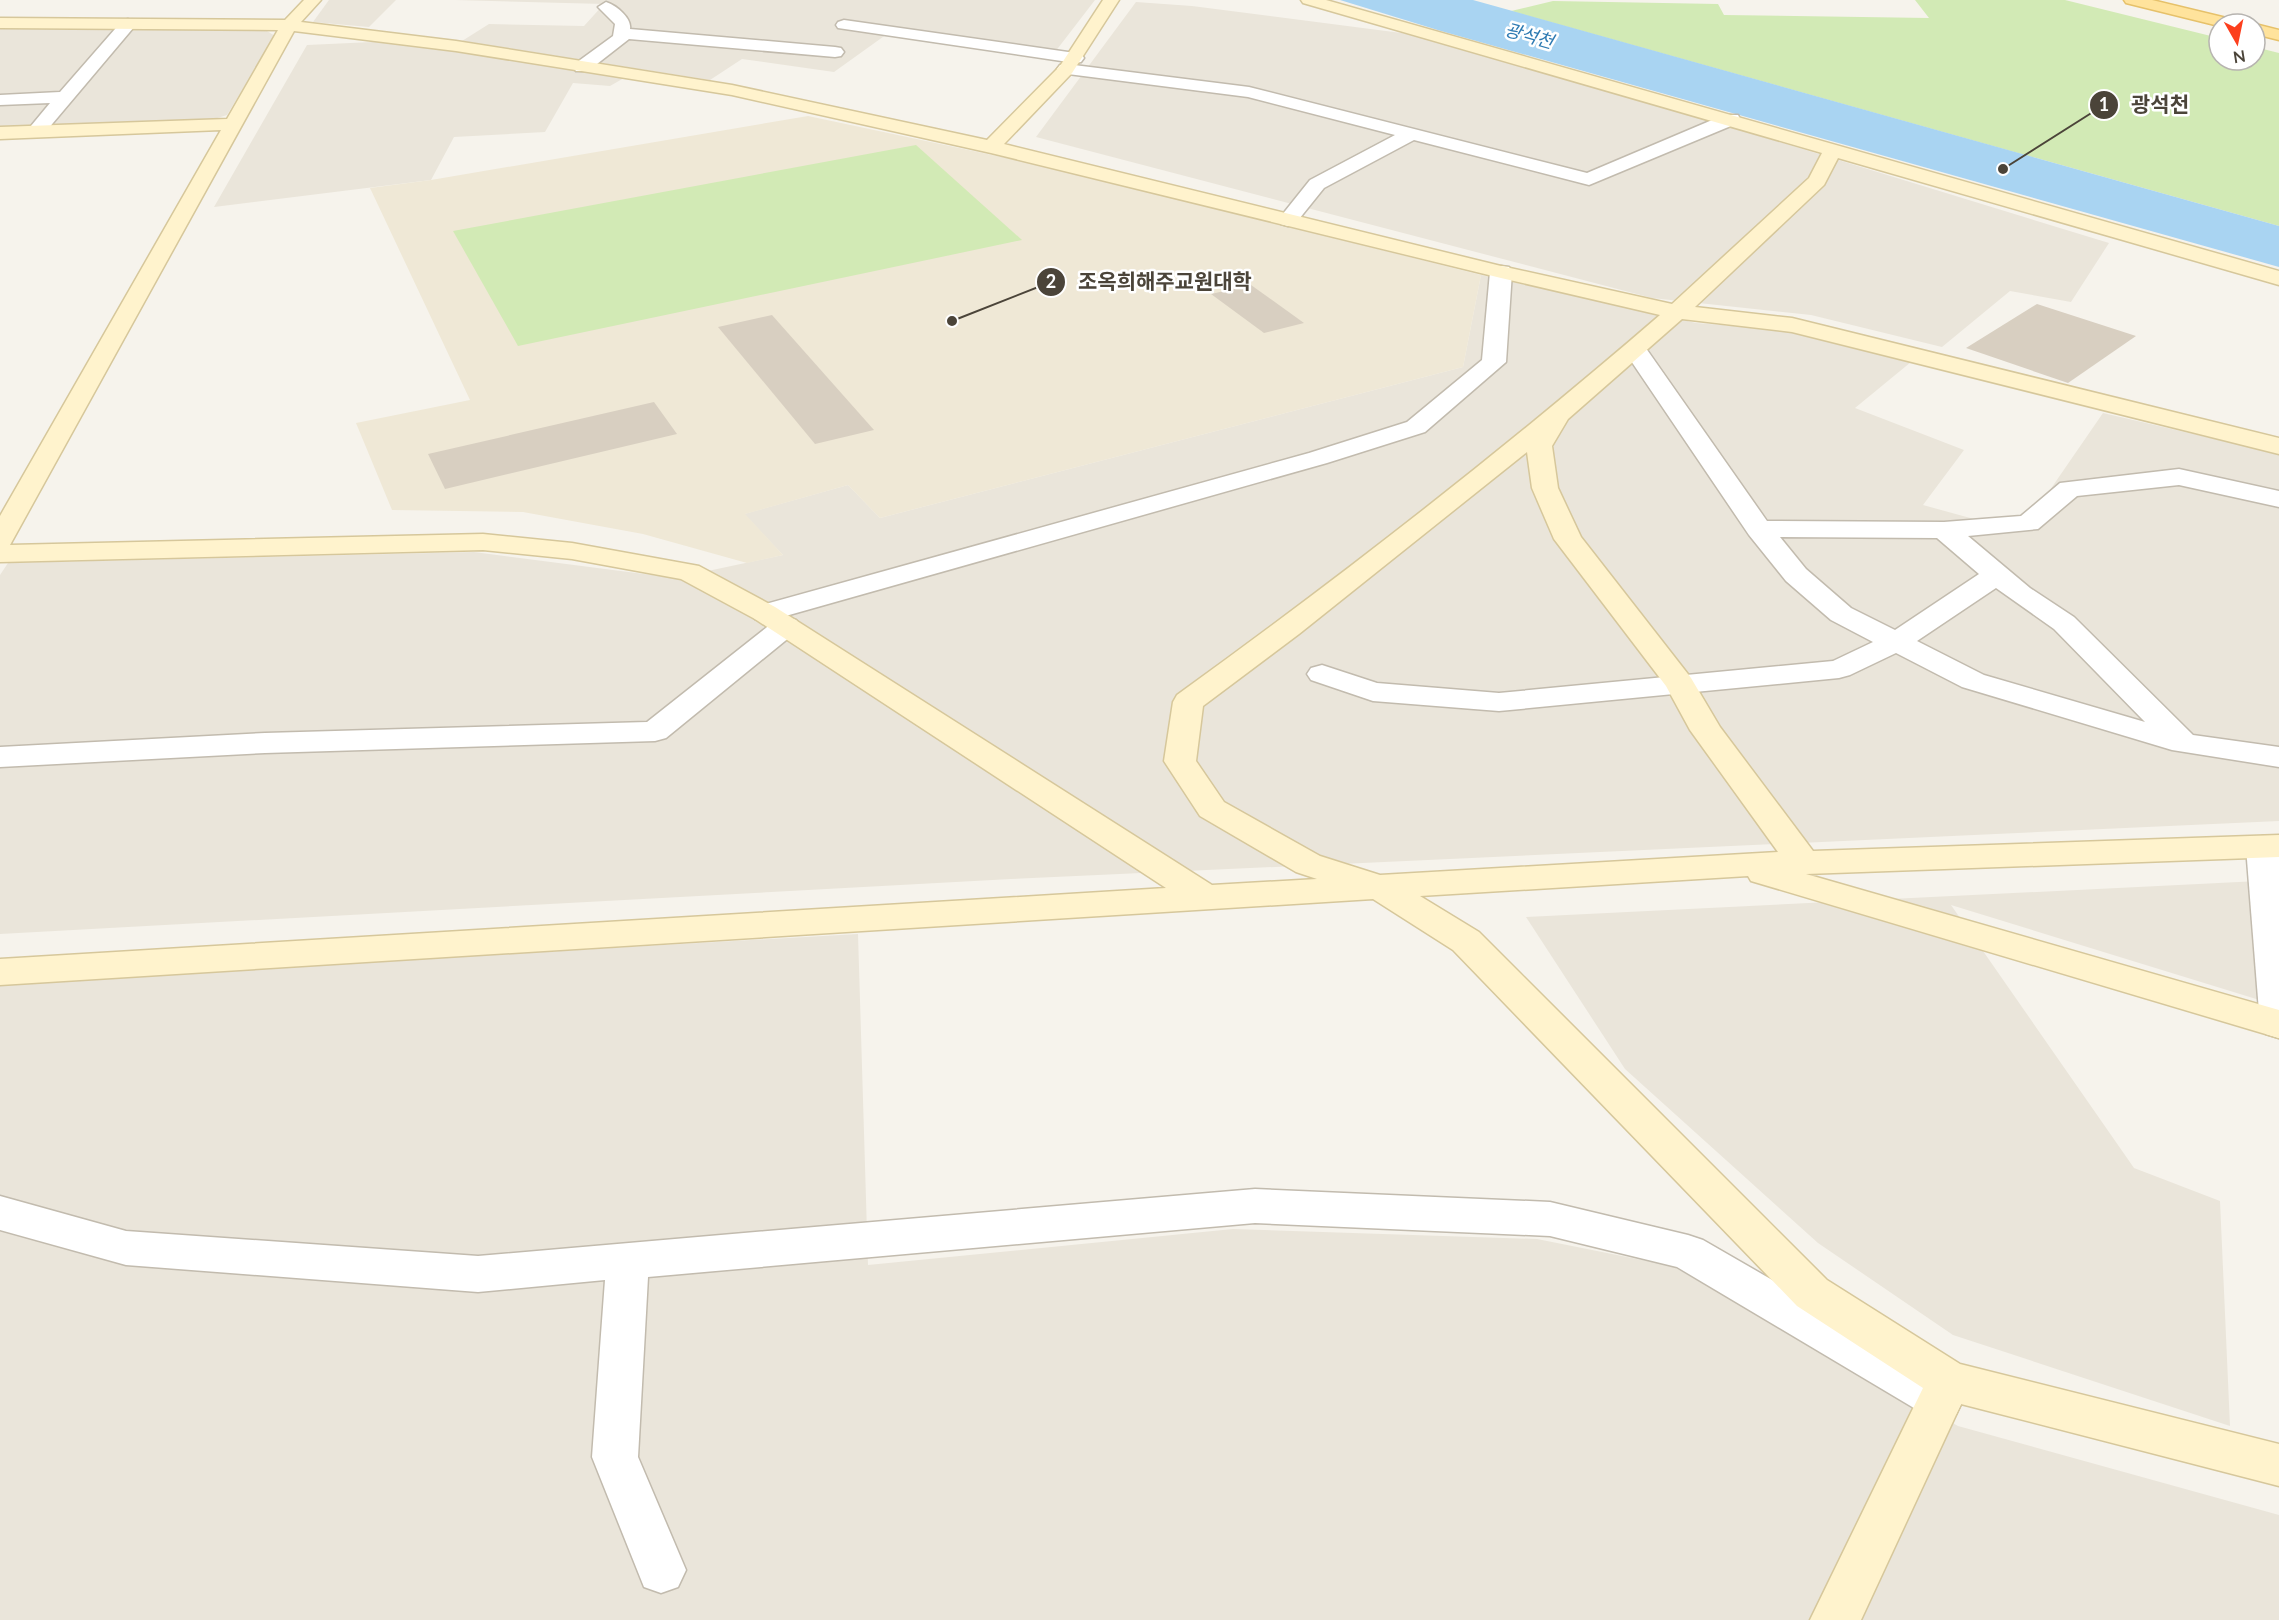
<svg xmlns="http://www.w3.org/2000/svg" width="2279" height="1620" viewBox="0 0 2279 1620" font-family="Lato,'Noto Sans KR',sans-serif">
  <rect width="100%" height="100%" fill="#f6f3ec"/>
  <g fill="#eae5da">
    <polygon points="329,0 396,0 369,27 313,22"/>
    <polygon points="455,0 1095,0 1055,52 894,29 834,72 742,59 710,80 462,41 489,24 584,26 604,4"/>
    <polygon points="1136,2 1192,6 1440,38 2109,243 2071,302 2010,291 1942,347 1811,315 1652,298 1036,137"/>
    <polygon points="0,27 267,31 275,36 227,115 214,119 0,127"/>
    <polygon points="394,41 624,78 610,86 573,83 545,132 454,137 431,180 214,207 307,45"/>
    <polygon points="1481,275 1696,323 1787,330 1911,362 1855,408 1964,450 1923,505 2021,532 2103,413 2279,454 2279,821 1011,879 0,934 0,575 8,563 474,552 675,578 783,555 744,514 848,485 880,518 1463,367"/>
    <polygon points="2279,880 2279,1006 1951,905 2134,1168 2220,1201 2230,1426 1953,1335 1818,1243 1625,1069 1526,917"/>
    <polygon points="858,934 868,1265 1233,1229 1537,1239 1672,1266 1958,1426 2279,1515 2279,1620 0,1620 0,983"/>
  </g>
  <polygon fill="#efe8d6" points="808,116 1063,170 1481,275 1463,367 880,518 848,485 745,514 783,555 747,563 643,534 523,512 392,510 356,423 470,400 370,188 431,180"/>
  <g fill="#d2eab5">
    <polygon points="1915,0 2065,0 2219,38 2219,60 2255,60 2255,47 2279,53 2279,226 1511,11 1553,1 1718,4 1724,15 1929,18"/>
    <polygon points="916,145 1022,240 518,346 453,231"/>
  </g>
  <polygon fill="#a9d4f2" points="1340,0 1473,0 2279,226 2279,267 1441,31"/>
  <g fill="#d8cfc1">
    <polygon points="1251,285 1304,323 1264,333 1211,294"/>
    <polygon points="2037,304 2136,336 2068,383 1966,348"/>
    <polygon points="772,315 874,430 815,444 718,327"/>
    <polygon points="654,402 677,434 445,489 428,454"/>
  </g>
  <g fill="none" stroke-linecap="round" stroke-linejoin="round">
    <defs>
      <g id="street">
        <path d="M606 2C616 5 632 18 630 29L835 47 841 48 844 52 841 56 835 57 629 39 588 71H576L573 67 576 63 613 36 615 24 598 7Z"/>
        <polygon points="128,19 136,24 134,27 42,136 28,136 26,132 50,103 0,105 0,95 60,92 122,21"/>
        <polygon points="844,20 1075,53 1081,54 1084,58 1081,62 1075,63 838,28 836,25 838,22"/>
        <polygon points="1066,64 1249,87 1587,173 1724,115 1738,115 1740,119 1738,123 1589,185 1414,140 1324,188 1295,224 1288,226 1281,224 1278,220 1310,180 1395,135 1248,97 1060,73 1057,69 1060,65"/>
        <polygon points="1501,266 1509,267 1512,272 1506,362 1425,432 1327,463 775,619 765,622 755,619 751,613 755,607 1309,453 1407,422 1482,360 1490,272 1493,267"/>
        <path d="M1635 342 1643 344 1767 521 1944 522 2021 516 2060 483 2179 469 2279 491V507L2179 485 2077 496 2038 529 1968 536 2030 588 2074 617 2193 735 2279 747V767L2172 750 1962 687 1896 653 1850 675 1839 678 1499 711 1373 701 1311 680 1307 674 1311 668 1322 665 1377 683 1499 693 1833 661 1873 642 1831 620 1786 581 1749 535 1623 349 1627 344ZM1780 537 1937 538 1979 574 1895 630 1851 608 1806 569ZM1996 588 2054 629 2145 722 1984 675 1917 641Z"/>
        <polygon points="786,617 796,620 801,626 796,632 666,738 655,741 265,753 0,767 0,747 265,733 647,722 776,620"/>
        <polygon points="2263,836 2275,839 2279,846 2279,1038 2266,1034 2260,1024 2246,847 2251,839"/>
        <polygon points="1255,1189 1550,1202 1688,1235 1703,1240 1956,1386 1963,1400 1956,1414 1940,1420 1924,1414 1677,1267 1550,1236 1255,1223 648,1277 638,1457 686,1570 678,1587 661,1593 644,1587 592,1457 605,1280 478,1292 126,1265 0,1230 0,1196 126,1231 478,1256"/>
      </g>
      <path id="secondary" d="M304 0H321L301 22 456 41 732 85 987 140 1060 66 1103 0H1119L1072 73 1004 144 1501 266 1672 304 1809 178 1822 153 1303 3 1301 0H1326L2279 271V285L1838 158 1824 185 1695 307 1792 318 2279 438V454L1792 332 1682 319 1568 419 1552 446 1558 488 1581 537 1691 678 1720 727 1813 851 2279 835V857L1806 874 2279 1010V1038L1751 881 1748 876 1420 896 1479 932 1827 1280 1960 1364 2279 1444V1486L1961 1404 1861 1620H1810L1923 1388 1797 1306 1453 950 1373 899 0 985V959L1166 888 755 619 681 579 572 559 483 550 0 562V516L221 130 0 139V127L227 119 278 30 0 28V18L285 20ZM294 31 456 51 732 95 991 153 1501 278 1660 315C1505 449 1343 575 1177 695L1173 702 1164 761 1200 816 1296 872 1317 879 1212 885 775 607 699 566 572 543 483 534 10 545ZM1527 452 1532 488 1554 539 1666 686 1690 730 1778 852 1380 875 1320 856 1224 802 1196 761 1203 706 1299 634Z"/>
      <g id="primary">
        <polygon points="2124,0 2152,0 2239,21 2241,24 2219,26 2126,3"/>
        <polygon points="2255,24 2279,30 2279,40 2255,34"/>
      </g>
    </defs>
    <use href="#street" stroke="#c2bbae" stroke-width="3"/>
    <use href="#secondary" stroke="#d6c79b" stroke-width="3"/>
    <use href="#primary" stroke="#e6c16a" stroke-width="3"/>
    <use href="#street" fill="#fff" fill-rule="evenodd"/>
    <use href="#secondary" fill="#fff3cd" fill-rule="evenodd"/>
    <use href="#primary" fill="#ffe39c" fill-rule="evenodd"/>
  </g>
  <g text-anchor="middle" stroke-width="5" stroke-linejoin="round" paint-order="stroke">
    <g font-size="18" font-style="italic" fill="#2e7ab2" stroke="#fff">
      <text transform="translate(1529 36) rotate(16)" y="6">광석천</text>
    </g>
  </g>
  <path fill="none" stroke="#4b4439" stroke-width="2" d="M2003 169L2104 105M952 321L1051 282"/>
  <g fill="#4b4439" stroke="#fff" stroke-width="2">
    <circle cx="2003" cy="169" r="6"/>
    <circle cx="952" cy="321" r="6"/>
    <circle cx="2104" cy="105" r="15"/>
    <circle cx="1051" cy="282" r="15"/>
  </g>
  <g font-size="18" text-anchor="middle" font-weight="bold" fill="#fff">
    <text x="2104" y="111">1</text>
    <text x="1051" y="288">2</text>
  </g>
  <g font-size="21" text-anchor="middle" font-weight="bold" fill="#4b4439" stroke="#fff" stroke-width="5" stroke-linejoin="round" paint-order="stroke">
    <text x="2160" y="112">광석천</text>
    <text x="1165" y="289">조옥희해주교원대학</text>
  </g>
  <g transform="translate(2237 42) rotate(171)"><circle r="28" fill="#ffffff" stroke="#b7b4b0" stroke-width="1.5"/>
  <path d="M0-4.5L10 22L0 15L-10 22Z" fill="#fc3f1d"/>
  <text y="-9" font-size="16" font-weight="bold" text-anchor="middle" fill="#4b4439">N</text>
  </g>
</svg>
